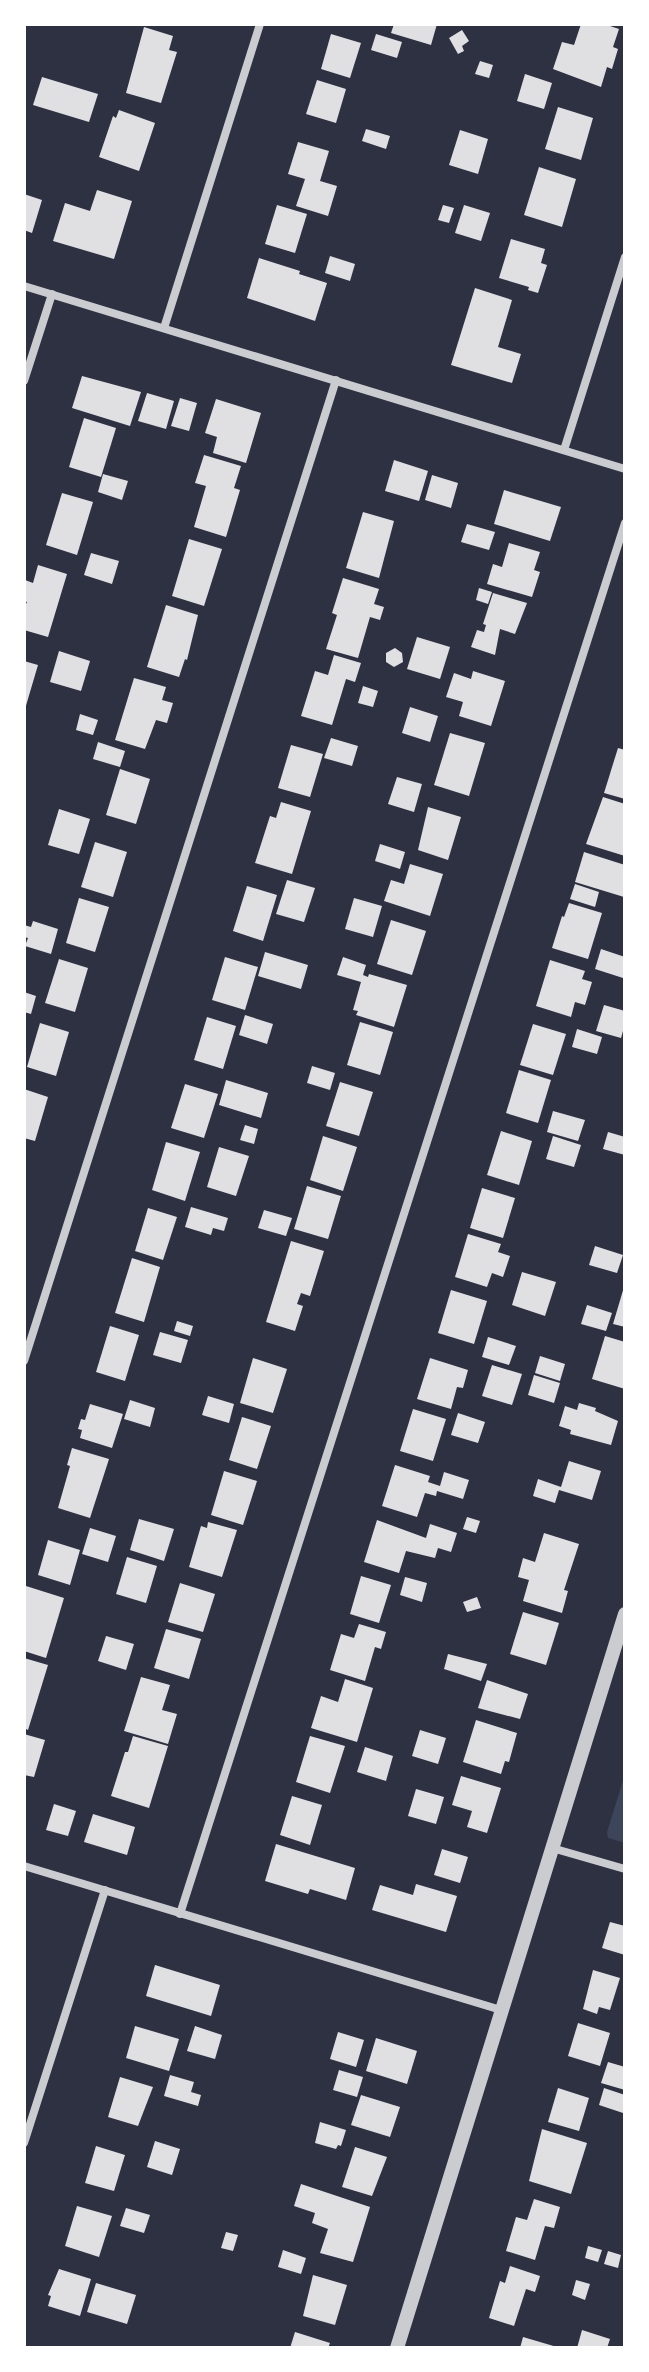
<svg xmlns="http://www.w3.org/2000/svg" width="649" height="2372" viewBox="0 0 649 2372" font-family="'Exo 2',sans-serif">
  <rect width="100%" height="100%" fill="#2d3142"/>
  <polygon fill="#3c4559" points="625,1774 625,1843 608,1838 607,1832"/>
  <g fill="#e0e0e3">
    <polygon points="394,24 437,24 431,45 391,33"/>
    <polygon points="581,24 604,24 619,29 613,47 618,49 612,69 607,67 601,87 553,69 562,42 574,45"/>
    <polygon points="144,27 173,36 169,50 177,52 161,103 126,93"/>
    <polygon points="462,30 469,41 462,46 464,51 458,54 449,38"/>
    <polygon points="331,34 361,43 350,78 321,69"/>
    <polygon points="376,34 402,42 397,58 371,50"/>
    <polygon points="480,61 493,65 489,78 475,74"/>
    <polygon points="525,74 552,83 544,109 517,101"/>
    <polygon points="42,77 98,94 89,122 33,105"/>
    <polygon points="317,80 346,89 336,123 306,114"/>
    <polygon points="558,107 593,118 581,160 545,149"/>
    <polygon points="119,110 155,123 139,171 99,157 113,116 116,118"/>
    <polygon points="366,129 390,136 386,149 362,141"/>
    <polygon points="460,130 488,139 478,174 449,165"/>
    <polygon points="298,142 329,151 320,181 337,186 328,216 296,206 305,179 288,174"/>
    <polygon points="539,167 576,179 562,227 524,215"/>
    <polygon points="97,190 132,201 114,259 53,241 65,203 90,211"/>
    <polygon points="24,194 42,200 32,233 24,230"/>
    <polygon points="277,205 307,214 295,253 265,244"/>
    <polygon points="443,205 454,208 449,223 438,220"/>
    <polygon points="464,205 490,213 481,241 455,233"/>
    <polygon points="511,239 545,249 541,263 547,265 538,293 528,290 529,287 499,278"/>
    <polygon points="330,256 355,264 350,281 325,273"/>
    <polygon points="259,258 300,271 299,274 327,283 315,321 247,298"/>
    <polygon points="475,288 512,300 498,347 521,354 512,383 451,365"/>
    <polygon points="82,376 141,392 130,426 72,408"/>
    <polygon points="147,393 174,401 166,429 138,421"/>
    <polygon points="180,398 197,403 189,431 171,426"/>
    <polygon points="216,399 261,413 246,463 213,453 217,437 205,433"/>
    <polygon points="84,418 116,428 101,477 69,467"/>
    <polygon points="204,455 241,466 234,488 240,490 226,537 194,527 206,486 195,483"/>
    <polygon points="394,460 428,471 419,501 385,491"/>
    <polygon points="103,474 128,481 122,500 98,492"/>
    <polygon points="432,475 458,483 451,508 425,500"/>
    <polygon points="504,490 561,507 550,541 494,524"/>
    <polygon points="62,493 93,502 77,555 46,545"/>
    <polygon points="363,512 394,521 379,578 346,568"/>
    <polygon points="467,524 495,532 489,550 461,542"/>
    <polygon points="189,539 222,549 204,606 172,596"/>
    <polygon points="509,543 540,552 534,570 540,572 532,597 487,584 493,564 502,567"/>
    <polygon points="91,553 119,561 112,584 84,575"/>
    <polygon points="38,565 67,574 48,637 24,630 24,608 27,602 24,601 24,585 25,580 33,583"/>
    <polygon points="343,578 379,589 374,604 384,607 380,620 370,617 358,658 326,649 337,615 332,613"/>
    <polygon points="479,588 492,592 488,604 476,600"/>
    <polygon points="493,593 527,603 515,634 500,629 495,655 471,647 477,630 484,632 486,625 483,624"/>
    <polygon points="166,605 198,615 187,660 185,659 179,677 147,667"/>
    <polygon points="417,637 450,647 440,679 407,669"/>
    <polygon points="395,648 402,653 403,662 394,667 386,662 386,653"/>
    <polygon points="59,651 90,661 81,691 50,682"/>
    <polygon points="334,655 361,663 355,682 346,679 332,725 301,716 315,671 328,675"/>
    <polygon points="24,661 38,665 25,709 24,709"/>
    <polygon points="473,671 505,681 491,726 459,716 463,702 446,697 454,673 471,679"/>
    <polygon points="134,678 166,687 162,700 173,703 167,723 156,720 145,749 115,740"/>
    <polygon points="363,686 378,691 373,707 358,703"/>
    <polygon points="410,707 438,716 430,742 402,733"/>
    <polygon points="80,714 98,720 93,735 76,730"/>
    <polygon points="450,733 485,743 469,796 434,785"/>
    <polygon points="331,738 358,746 352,766 324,758"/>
    <polygon points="98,742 125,751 120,767 93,759"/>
    <polygon points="291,745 323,754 310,797 278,788"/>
    <polygon points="618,748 625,750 625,799 604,793"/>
    <polygon points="120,769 150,779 136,824 106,815"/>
    <polygon points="397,777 422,784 414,812 388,804"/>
    <polygon points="603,797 625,804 623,819 625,820 625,856 586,844"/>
    <polygon points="281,802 311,811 292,874 255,863 270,816 276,818"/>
    <polygon points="428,807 461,817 448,860 418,850"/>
    <polygon points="59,809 90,819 79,854 48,845"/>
    <polygon points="95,842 127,852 113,897 81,887"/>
    <polygon points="380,844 405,852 400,869 375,861"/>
    <polygon points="584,852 625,865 624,897 575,882"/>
    <polygon points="410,864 443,874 430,916 384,901 391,880 404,884"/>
    <polygon points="287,880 315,888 304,922 276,914"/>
    <polygon points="575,884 599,892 595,907 570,899"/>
    <polygon points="247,886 277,895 263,941 233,931"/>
    <polygon points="79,898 109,907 95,952 66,943"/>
    <polygon points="354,898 382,906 373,937 345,929"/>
    <polygon points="569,903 602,913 588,959 552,948 562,916 564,917"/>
    <polygon points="391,920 426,931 412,975 377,964"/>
    <polygon points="33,921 58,929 51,954 25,946 28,938 24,937 24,925 31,927"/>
    <polygon points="601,949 625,957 623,978 595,969"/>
    <polygon points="265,952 308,965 301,989 258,976"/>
    <polygon points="225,957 258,967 245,1010 212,1000"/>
    <polygon points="343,957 366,965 363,975 368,977 369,974 407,985 394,1027 356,1015 358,1011 353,1010 361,982 337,975"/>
    <polygon points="59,959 88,968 75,1012 45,1003"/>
    <polygon points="550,960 585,971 582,979 592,982 585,1005 575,1002 571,1017 536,1006"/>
    <polygon points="24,992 36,996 31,1014 24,1012"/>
    <polygon points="604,1005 625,1011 625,1024 621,1038 596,1031"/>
    <polygon points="245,1015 273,1024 267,1044 239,1035"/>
    <polygon points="207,1017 236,1026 223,1069 194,1060"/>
    <polygon points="360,1022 393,1032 380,1075 347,1065"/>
    <polygon points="40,1023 69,1032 56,1076 27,1067"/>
    <polygon points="533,1024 566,1034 553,1075 520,1065"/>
    <polygon points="577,1029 602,1037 597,1054 572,1047"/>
    <polygon points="312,1066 335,1073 330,1090 307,1083"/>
    <polygon points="519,1070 551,1080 538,1123 506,1113"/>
    <polygon points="226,1080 268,1093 261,1118 219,1105"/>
    <polygon points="340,1082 373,1092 359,1136 326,1126"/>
    <polygon points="185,1084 218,1094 204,1138 171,1128"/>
    <polygon points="24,1089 48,1097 35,1141 24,1138"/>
    <polygon points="553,1111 585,1120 578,1141 547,1132"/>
    <polygon points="245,1125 258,1129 254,1144 240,1140"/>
    <polygon points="501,1131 532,1141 519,1185 487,1175"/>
    <polygon points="608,1132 625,1137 625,1155 603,1149"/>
    <polygon points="323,1136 357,1147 343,1191 310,1180"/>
    <polygon points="553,1136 581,1145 574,1167 546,1159"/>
    <polygon points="166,1142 200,1152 185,1201 152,1190"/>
    <polygon points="219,1147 249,1156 236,1196 207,1187"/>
    <polygon points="307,1186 341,1196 328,1239 294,1229"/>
    <polygon points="482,1188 515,1198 503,1238 470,1228"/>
    <polygon points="191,1207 228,1218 224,1231 213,1228 211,1235 185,1227"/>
    <polygon points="148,1208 177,1217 163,1260 135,1251"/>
    <polygon points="264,1210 292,1218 286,1236 258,1228"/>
    <polygon points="468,1234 501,1244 498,1252 510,1256 503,1277 492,1273 487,1287 455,1277"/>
    <polygon points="291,1241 324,1251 310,1296 301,1293 297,1304 303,1306 295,1331 266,1322"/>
    <polygon points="595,1246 623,1255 617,1273 589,1265"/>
    <polygon points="132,1258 160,1267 144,1322 115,1313"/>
    <polygon points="522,1272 556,1282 545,1316 512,1305"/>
    <polygon points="624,1287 625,1287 625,1327 613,1324"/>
    <polygon points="451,1290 487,1301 474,1344 438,1333"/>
    <polygon points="587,1305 612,1313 606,1331 581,1324"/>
    <polygon points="177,1321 193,1326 190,1336 174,1331"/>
    <polygon points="110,1326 139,1335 125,1381 96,1372"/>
    <polygon points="160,1332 188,1340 181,1363 153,1355"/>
    <polygon points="605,1336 625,1342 625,1389 592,1379"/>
    <polygon points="488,1337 516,1346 509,1365 482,1357"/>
    <polygon points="540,1356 565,1364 560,1381 535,1373"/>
    <polygon points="253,1358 287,1369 273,1413 240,1403"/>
    <polygon points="430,1358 468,1370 463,1388 457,1387 451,1409 417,1399"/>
    <polygon points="492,1365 522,1374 512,1405 482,1396"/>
    <polygon points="534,1375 560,1383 554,1403 528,1395"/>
    <polygon points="208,1396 234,1404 229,1423 202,1415"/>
    <polygon points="130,1400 155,1408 150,1427 124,1419"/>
    <polygon points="579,1403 596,1408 595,1411 618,1421 611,1445 570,1434 571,1430 559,1426 565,1406 577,1410"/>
    <polygon points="90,1404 123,1414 112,1448 80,1438 82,1430 78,1429 81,1419 85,1420"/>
    <polygon points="413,1409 446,1419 433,1461 400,1451"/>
    <polygon points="458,1413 485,1422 478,1443 451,1435"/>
    <polygon points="242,1417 271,1426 257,1469 229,1460"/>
    <polygon points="72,1448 109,1459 90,1518 58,1508 70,1466 67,1465"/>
    <polygon points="569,1461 601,1471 592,1500 559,1490 555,1503 533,1496 538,1479 561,1487"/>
    <polygon points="395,1465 430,1476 428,1482 440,1486 444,1472 469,1480 463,1499 437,1491 436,1496 425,1493 417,1517 382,1506"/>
    <polygon points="224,1471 257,1481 243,1525 211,1515"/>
    <polygon points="467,1517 480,1521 476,1533 463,1529"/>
    <polygon points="139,1519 174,1529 164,1561 130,1550"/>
    <polygon points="377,1520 426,1538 430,1524 457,1533 451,1552 438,1548 435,1558 406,1551 399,1573 364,1562"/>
    <polygon points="208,1522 237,1530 222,1577 189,1567 201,1526 207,1528"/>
    <polygon points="90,1528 116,1536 108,1562 82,1554"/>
    <polygon points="544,1533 579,1544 564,1590 568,1591 562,1613 523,1601 529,1580 518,1577 523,1558 535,1562"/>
    <polygon points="48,1540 80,1550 70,1585 38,1575"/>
    <polygon points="127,1557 157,1566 146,1603 116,1594"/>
    <polygon points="361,1576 391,1585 379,1623 350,1614"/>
    <polygon points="405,1577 427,1583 422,1602 400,1595"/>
    <polygon points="180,1583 215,1594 203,1632 168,1622"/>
    <polygon points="26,1586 64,1598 46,1658 24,1651 24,1595"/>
    <polygon points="477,1597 481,1608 467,1612 463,1602"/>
    <polygon points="523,1612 559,1623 546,1665 510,1654"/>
    <polygon points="359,1624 386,1632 381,1649 375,1647 365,1681 330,1670 341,1634 354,1638"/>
    <polygon points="166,1629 201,1639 189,1679 154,1668"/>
    <polygon points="106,1636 134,1644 126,1670 98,1661"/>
    <polygon points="448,1654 487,1664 481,1681 444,1669"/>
    <polygon points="24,1658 48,1665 28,1730 24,1728"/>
    <polygon points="141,1677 170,1685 162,1710 177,1714 168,1744 124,1731"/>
    <polygon points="345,1679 373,1688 357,1742 311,1728 321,1696 338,1702"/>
    <polygon points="487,1680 528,1694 520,1719 478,1708"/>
    <polygon points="476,1720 517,1733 509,1762 505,1761 501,1774 463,1762"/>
    <polygon points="420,1730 446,1738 438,1764 412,1756"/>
    <polygon points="24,1734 45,1740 34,1777 24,1775"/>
    <polygon points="133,1736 168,1746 149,1808 111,1796 125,1752 128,1752"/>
    <polygon points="310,1736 345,1746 330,1793 296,1782"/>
    <polygon points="365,1747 393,1756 386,1781 357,1772"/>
    <polygon points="461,1776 501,1788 487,1833 467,1827 472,1811 452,1805"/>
    <polygon points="416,1789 444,1797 436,1824 408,1816"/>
    <polygon points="292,1796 322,1805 310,1845 280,1835"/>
    <polygon points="54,1804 76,1811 68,1836 46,1830"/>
    <polygon points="93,1814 135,1827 127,1855 84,1842"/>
    <polygon points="276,1844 355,1868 346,1900 310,1889 308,1894 265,1881"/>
    <polygon points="442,1849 468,1857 460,1883 434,1875"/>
    <polygon points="416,1884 457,1896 446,1932 372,1910 380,1885 413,1895"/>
    <polygon points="610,1922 625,1926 625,1955 602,1948"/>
    <polygon points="155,1965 220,1985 211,2016 146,1996"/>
    <polygon points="593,1970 620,1978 610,2010 599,2007 597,2014 583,2009"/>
    <polygon points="578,2023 610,2033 600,2066 568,2056"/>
    <polygon points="135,2026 179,2039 169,2071 126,2058"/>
    <polygon points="195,2026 222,2035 215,2059 187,2051"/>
    <polygon points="338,2032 364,2040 356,2067 330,2059"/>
    <polygon points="376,2038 417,2051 407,2084 366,2071"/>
    <polygon points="608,2062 625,2067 625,2090 601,2083"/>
    <polygon points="339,2070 363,2077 357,2097 333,2090"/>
    <polygon points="170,2075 194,2082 191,2092 201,2095 198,2106 164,2096"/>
    <polygon points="120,2077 153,2087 138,2126 108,2117"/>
    <polygon points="558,2088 589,2098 579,2131 548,2122"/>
    <polygon points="604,2088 625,2095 623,2113 599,2105"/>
    <polygon points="361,2095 400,2107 390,2137 351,2125"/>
    <polygon points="320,2122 346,2130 341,2146 338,2145 336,2149 315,2143"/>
    <polygon points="542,2129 587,2143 571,2194 529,2181"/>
    <polygon points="155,2141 180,2149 172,2175 147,2167"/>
    <polygon points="96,2146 125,2155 114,2191 85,2183"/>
    <polygon points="355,2147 387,2157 372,2196 342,2187"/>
    <polygon points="301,2184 370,2207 353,2262 320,2253 328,2229 312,2223 315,2213 294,2206"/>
    <polygon points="534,2199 560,2207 554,2228 545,2226 535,2260 506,2251 516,2217 527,2220"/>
    <polygon points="77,2206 112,2216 99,2257 65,2246"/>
    <polygon points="126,2208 150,2215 144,2233 120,2226"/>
    <polygon points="226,2232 238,2235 233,2251 221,2248"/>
    <polygon points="588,2246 602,2250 598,2262 585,2258"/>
    <polygon points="283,2250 306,2258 301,2274 278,2267"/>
    <polygon points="608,2251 621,2255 618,2268 604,2264"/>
    <polygon points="510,2266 540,2276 535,2292 526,2289 514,2326 489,2318 500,2281 505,2283"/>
    <polygon points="59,2269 91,2279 80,2316 48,2306 51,2296 48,2295"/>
    <polygon points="313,2275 347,2285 335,2325 303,2316"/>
    <polygon points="576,2280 590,2284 585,2300 572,2295"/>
    <polygon points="96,2283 136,2295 127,2324 87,2312"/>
    <polygon points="582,2330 610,2339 607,2348 577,2348"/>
    <polygon points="295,2332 330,2343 328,2348 290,2348"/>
    <polygon points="523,2337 557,2347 557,2348 520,2348"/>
  </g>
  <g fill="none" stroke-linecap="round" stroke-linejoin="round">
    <g stroke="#caccd0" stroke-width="8">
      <polyline points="24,286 625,469"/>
      <polyline points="164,328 260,24"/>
      <polyline points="24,381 52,294"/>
      <polyline points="564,450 625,257"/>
      <polyline points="24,1361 336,380"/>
      <polyline points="552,1848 625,1869"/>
      <polyline points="24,1866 501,2010"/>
      <polyline points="180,1914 625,523"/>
      <polyline points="24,2143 105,1890"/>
    </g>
    <polyline stroke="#caccd0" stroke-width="14" points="397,2348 625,1614"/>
  </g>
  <rect width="649" height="2372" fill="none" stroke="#ffffff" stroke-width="52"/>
</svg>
